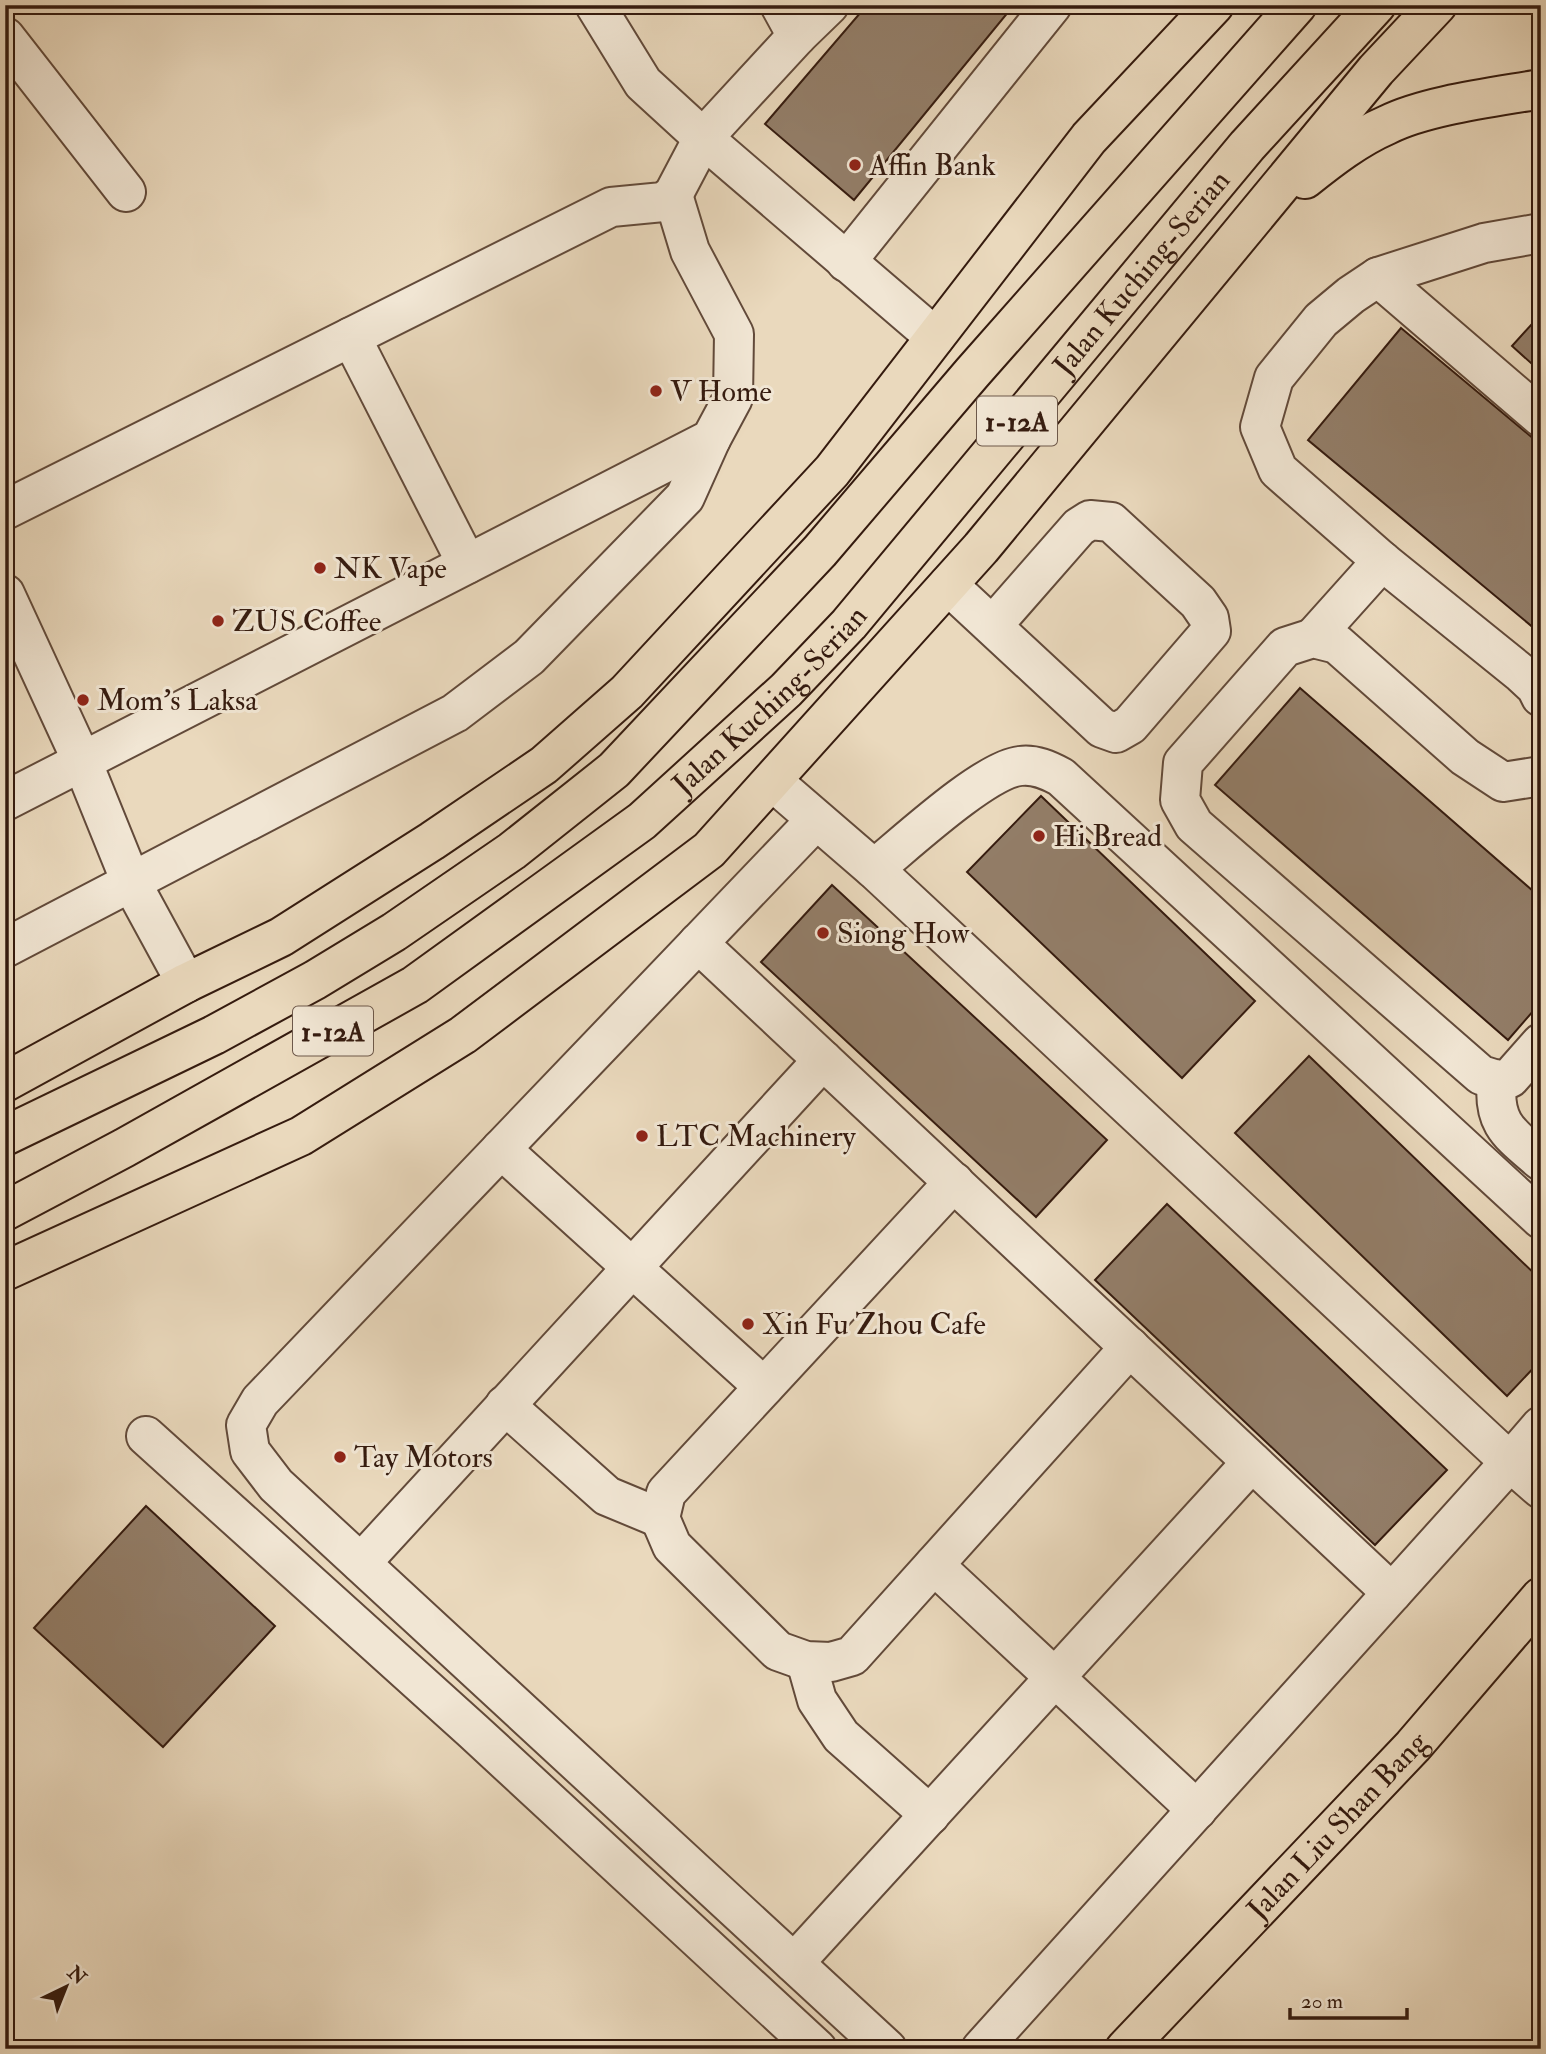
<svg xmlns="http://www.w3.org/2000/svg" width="1546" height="2054" viewBox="0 0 1546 2054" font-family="'IM FELL Double Pica',serif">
  <rect width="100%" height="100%" fill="#ead9bd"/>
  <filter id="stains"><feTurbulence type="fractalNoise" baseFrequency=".00286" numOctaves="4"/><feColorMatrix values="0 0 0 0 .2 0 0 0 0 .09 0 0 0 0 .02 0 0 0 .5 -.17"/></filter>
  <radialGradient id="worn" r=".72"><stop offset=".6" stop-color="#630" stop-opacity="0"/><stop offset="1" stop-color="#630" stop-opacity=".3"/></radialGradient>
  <g fill="#937e69" stroke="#351b0f" stroke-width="2">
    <polygon points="867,5 1014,5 854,200 765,124"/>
    <polygon points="1541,314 1541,372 1512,346"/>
    <polygon points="1401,328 1541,445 1541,634 1308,440"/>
    <polygon points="1300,688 1541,898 1541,1002 1508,1040 1215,785"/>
    <polygon points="1041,796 1255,1001 1182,1078 967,872"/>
    <polygon points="832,885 1107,1140 1036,1217 761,962"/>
    <polygon points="1309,1056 1541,1280 1541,1360 1507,1396 1235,1133"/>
    <polygon points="1167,1204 1447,1470 1375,1545 1095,1280"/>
    <polygon points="146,1506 275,1626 163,1747 34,1628"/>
  </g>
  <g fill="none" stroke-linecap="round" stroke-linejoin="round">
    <defs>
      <g id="minor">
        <polyline points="595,5 643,83 703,138 935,337"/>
        <polyline points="797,36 829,5"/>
        <polyline points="5,37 126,192"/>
        <polyline points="1541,233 1484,243 1378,277 1351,295 1321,320 1274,378 1260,427 1278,470 1382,561 1522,674 1536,687 1541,697"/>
        <polyline points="846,262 1052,5"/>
        <polyline points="1378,277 1541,417"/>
        <polyline points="351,337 467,564"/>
        <polyline points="5,510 611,207 663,202 673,195 703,138 797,36 780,5"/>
        <polyline points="948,585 1102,728 1116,733 1130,725 1211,631 1209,618 1198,602 1111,522 1090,520 1079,527 993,625"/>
        <polyline points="5,594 82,761 131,882 186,983"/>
        <polyline points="1313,638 1382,561"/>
        <polyline points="1541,776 1503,782 1465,757 1337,644 1313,638 1285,647 1183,763 1180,800 1194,825 1481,1075 1497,1080 1510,1078 1541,1043"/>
        <polyline points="772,781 874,869 1510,1462 1541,1426"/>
        <polyline points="5,801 711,439 733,398 734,334 690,251 673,195"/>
        <polyline points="816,820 260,1401 246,1425 250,1451 276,1485 887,2049"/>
        <path d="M874 869C905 844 984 770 1020 766 1035 764 1048 770 1061 777L1541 1219"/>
        <polyline points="698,943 1392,1593"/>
        <polyline points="5,948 455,713 529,657 685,497 711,439"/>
        <path d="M1497 1080C1492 1124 1510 1134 1541 1161"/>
        <polyline points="501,1149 764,1387"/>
        <polyline points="954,1182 666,1493 660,1518 672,1546 778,1651 806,1661 831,1662 852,1656 1130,1347"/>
        <polyline points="505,1405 607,1496 660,1518"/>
        <polyline points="146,1436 473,1731 817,2049"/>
        <polyline points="361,1563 823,1060"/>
        <polyline points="934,1565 1197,1810"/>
        <polyline points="806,1661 817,1700 841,1736 930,1815"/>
        <polyline points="794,1963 1252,1462"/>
        <polyline points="981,2049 1510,1462 1541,1489"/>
      </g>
      <g id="major">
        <path id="s1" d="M1125 2049 1413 1746 1541 1597"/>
      </g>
      <g id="highway">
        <path d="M1305 179C1330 159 1357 138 1387 125 1427 105 1496 97 1541 89"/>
        <polyline points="5,1082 186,983 281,937 432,841 544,765 627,692 832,471 1089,138 1214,5"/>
        <polyline points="5,1136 214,1035 315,980 394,932 512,851 614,770 820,551 972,373 1297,5"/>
        <path id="s2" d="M5 1211 124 1148 415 985 642 821 786 690 849 624 1247 146 1376 5"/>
        <polyline points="5,1271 301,1136 463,1035 709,850 981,548 1376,70 1437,5"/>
      </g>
    </defs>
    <use href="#minor" stroke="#624a3a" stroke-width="42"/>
    <use href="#major" stroke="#351b0f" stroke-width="42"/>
    <use href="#highway" stroke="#351b0f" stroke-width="42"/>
    <use href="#minor" stroke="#f1e6d4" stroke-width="38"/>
    <use href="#major" stroke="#ead9bd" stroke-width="38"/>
    <use href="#highway" stroke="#ead9bd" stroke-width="38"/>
  </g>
  <g fill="#8f2418" stroke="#f1e6d4" stroke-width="2.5">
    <circle cx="855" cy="165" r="7"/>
    <circle cx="656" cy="391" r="7"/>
    <circle cx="320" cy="568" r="7"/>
    <circle cx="218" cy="621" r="7"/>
    <circle cx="83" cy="700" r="7"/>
    <circle cx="1039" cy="836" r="7"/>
    <circle cx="823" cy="933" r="7"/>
    <circle cx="642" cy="1136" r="7"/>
    <circle cx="748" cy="1324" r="7"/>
    <circle cx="340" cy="1457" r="7"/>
  </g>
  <g text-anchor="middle" stroke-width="6" stroke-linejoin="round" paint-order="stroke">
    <g fill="#f1e6d4" stroke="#6d584a" stroke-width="2">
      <rect x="977" y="396.5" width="80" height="49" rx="5"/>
      <rect x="293" y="1006.5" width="80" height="49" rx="5"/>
    </g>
    <g font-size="28" font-weight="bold" fill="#351b0f">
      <text x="1017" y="431">1-12A</text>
      <text x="333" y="1041">1-12A</text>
    </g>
    <g font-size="30" fill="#351b0f" stroke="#f1e6d4" text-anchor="start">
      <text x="869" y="175">Affin Bank</text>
      <text x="670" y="401">V Home</text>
      <text x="334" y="578">NK Vape</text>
      <text x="232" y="631">ZUS Coffee</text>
      <text x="97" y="710">Mom's Laksa</text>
      <text x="1053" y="846">Hi Bread</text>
      <text x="837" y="943">Siong How</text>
      <text x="656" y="1146">LTC Machinery</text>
      <text x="762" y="1334">Xin Fu Zhou Cafe</text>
      <text x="354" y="1467">Tay Motors</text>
    </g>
    <g font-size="30" fill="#351b0f" stroke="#f1e6d4">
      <text dy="10" stroke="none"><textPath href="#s2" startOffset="1491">Jalan Kuching-Serian</textPath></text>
      <text dy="10" stroke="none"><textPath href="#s2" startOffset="924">Jalan Kuching-Serian</textPath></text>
      <text dy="10" stroke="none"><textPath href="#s1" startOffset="308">Jalan Liu Shan Bang</textPath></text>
    </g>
  </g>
  <rect width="1546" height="2054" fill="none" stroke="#ead9bd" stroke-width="28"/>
  <rect x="7" y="7" width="1532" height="2040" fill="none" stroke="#351b0f" stroke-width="3.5"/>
  <rect x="14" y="14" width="1518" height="2026" fill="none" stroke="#351b0f" stroke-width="2"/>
  <g transform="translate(66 1987) rotate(43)" stroke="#f1e6d4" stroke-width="5" paint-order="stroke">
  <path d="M0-5L12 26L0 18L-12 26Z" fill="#351b0f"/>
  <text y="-10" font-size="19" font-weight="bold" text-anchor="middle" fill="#351b0f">N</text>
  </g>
  <path d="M1290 2008v10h117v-10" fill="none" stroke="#351b0f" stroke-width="3.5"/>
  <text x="1301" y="2008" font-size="21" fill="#351b0f" stroke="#f1e6d4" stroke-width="5" paint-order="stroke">20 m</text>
  <rect width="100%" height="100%" filter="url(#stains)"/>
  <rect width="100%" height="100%" fill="url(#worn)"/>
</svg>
